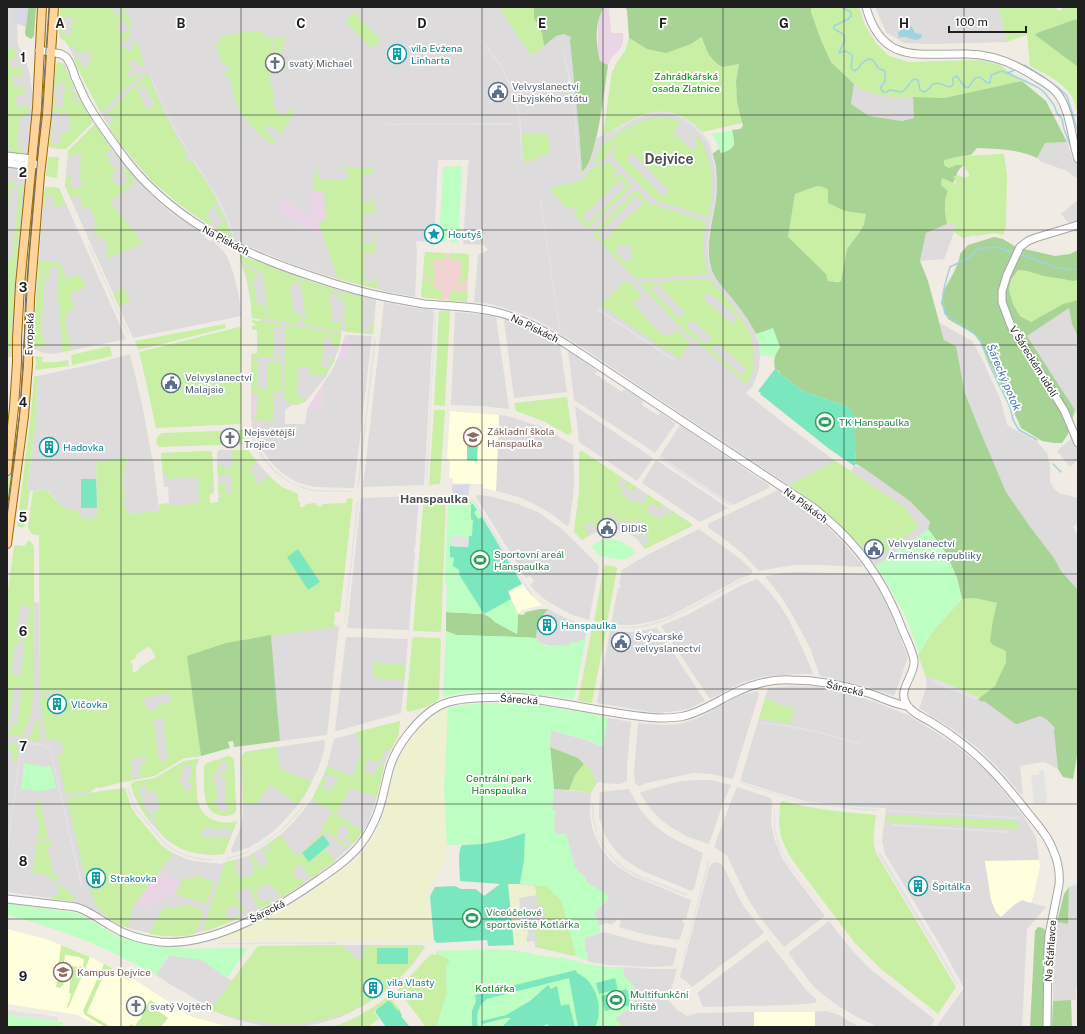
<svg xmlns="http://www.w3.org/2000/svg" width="1085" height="1034" viewBox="0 0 1085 1034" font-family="'Public Sans',sans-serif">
  <rect width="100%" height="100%" fill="#f0ece4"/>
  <g fill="#dddbdb">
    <polygon points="7,7 14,7 17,21 18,45 24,56 29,71 33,97 32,108 33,114 29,156 7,153"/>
    <polygon points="60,7 499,7 531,56 556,36 564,34 571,37 570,41 579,130 582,172 584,171 586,168 592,154 597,138 611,131 625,123 653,112 675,114 695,125 702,132 710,144 714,158 737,303 752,326 759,344 760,355 759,370 753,386 746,393 785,424 835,461 851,471 854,466 862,467 911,502 930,522 928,529 876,566 858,543 846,530 824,510 810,499 575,343 537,320 519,313 491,304 474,302 478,255 488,250 484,245 463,244 468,166 469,160 438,160 434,242 416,241 417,252 415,297 384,291 338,279 294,265 240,243 215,229 179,204 153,182 135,162 112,132 101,113 83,79 68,44 65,41 59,37"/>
    <polygon points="875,7 998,7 1007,42 931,44 904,43 886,32"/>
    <polygon points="58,62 62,63 65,65 75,90 93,122 66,149 52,148 49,146 56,64"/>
    <polygon points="854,84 862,90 900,98 913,97 915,118 902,121 869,116 851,104"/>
    <polygon points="95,124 122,163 150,194 170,212 205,235 204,237 210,241 212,240 221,249 227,256 233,272 239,297 241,316 133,338 65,186 68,151"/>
    <polygon points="1067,142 1074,163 1078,161 1078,179 1067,171 1042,162 1037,158 1045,143"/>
    <polygon points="7,166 28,169 16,296 13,357 7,357"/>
    <polygon points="46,187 59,188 126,339 54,354 43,353 36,350 33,347 41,230 45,188"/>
    <polygon points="1078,200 1078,238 1077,233 1061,214"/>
    <polygon points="955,223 954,232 944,259 920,261 926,233 947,224"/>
    <polygon points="240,255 318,284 376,300 373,334 341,331 341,337 339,348 335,358 325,378 306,401 300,404 292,405 285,410 285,424 305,424 307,409 321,410 323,384 333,368 338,358 345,359 350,339 344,338 346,335 372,336 354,488 315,487 299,483 290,478 282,473 270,461 262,450 257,438 252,424 259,424 261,392 251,390 251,358 253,356 260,355 260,319 252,318 250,299 247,282 240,259"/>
    <polygon points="384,302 409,307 434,310 424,485 363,487"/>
    <polygon points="1069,308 1072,324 1078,337 1078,417 1075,410 1027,336"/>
    <polygon points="455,312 478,314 496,317 509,409 481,406 451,405"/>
    <polygon points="506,319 520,325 560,345 567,392 514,398 504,321"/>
    <polygon points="940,323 972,341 981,357 1001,401 1007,425 1037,442 1047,453 1050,465 1050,481 1054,489 1059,493 1078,498 1078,523 1073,527 1078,536 1078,590 1061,571 1054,558 1031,528 1006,492 978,426 965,392 956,346 944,340"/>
    <polygon points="568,350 597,371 595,374 622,392 624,389 631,393 643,401 642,404 643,406 656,414 658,415 660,413 676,423 655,453 645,446 574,400"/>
    <polygon points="130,354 142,404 152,458 153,458 159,511 127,514 126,507 124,503 125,498 123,475 128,458 96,462 98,517 83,519 79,517 75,511 69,510 60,505 53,496 52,496 50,492 45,490 27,491 36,419 37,376 90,365"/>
    <polygon points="575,406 653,458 637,481 579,442"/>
    <polygon points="499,415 508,416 544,428 573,445 574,481 573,497 569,525 567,526 552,514 534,504 519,497 496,491"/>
    <polygon points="680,425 769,485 769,488 733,505 660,456"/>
    <polygon points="1071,439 1078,451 1078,460 1070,467 1057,451"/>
    <polygon points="219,450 248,450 257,462 274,481 282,487 298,494 219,502 217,453"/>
    <polygon points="209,451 212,452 212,454 214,490 213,493 209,495 210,503 169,506 168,487 164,487 161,453"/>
    <polygon points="582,451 692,524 692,526 645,549 637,539 633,536 620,530 613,529 600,530 582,540 574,532 579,493 579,452"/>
    <polygon points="656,460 728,508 700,522 642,483"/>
    <polygon points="778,490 806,509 826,525 840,539 863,566 861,567 818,565 795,565 781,567 759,571 742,553 728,542 708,527 708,524"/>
    <polygon points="478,495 489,496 515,503 538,512 562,529 599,566 589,620 573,615 559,608 547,601 535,591 530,585 534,581 530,576 526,578 476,497"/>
    <polygon points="419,496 415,548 414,548 414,552 415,552 409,630 347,628 361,498"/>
    <polygon points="699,529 739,558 752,570 752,573 750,575 739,579 672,615 655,621 633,625 615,625 611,624 618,588 620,588 621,585 619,584 622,570 647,555"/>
    <polygon points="800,572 869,574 881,592 891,614 908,658 894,696 864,686 820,676 810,648 793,616 780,595 766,578 766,576 782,573"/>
    <polygon points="757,579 768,590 779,604 788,618 805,654 813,674 798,674 765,676 741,683 710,699 661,626 687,615 742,585"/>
    <polygon points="7,598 39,603 40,686 73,683 92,794 96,792 125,788 131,807 137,816 155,838 162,846 173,853 186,859 195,861 220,864 238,859 250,855 263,847 280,835 291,825 302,812 312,799 321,781 327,767 334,739 400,721 398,737 390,751 385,763 374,807 368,823 357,840 335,861 315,876 281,898 246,916 217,927 187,936 158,935 128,928 116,923 105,916 71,901 7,892"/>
    <polygon points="548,609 567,619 587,626 585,640 566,647 555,645 550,646 540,643 536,638 537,628 538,628 539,620"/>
    <polygon points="339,626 327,735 280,741 271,635"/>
    <polygon points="657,628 705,701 688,709 677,711 657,713 597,703 610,631 622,632 633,632"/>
    <polygon points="346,637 408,639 406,665 401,713 337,731 335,730"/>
    <polygon points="187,656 201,756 184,758 154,776 124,782 127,752 140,749 133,674"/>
    <polygon points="925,675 980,698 979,699 982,702 984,701 991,706 1014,723 1040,716 1046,719 1055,728 1058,769 1047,763 1043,762 1020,766 1023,794 1021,795 1005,775 981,751 957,732 919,708 927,686"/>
    <polygon points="792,686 819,687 842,692 875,702 910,716 954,744 986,770 1022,814 1036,837 1039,860 985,861 1001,917 1015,904 1022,900 1046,907 1027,929 1022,1027 936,1027 964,988 945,953 885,854 882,840 886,808 857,807 805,801 778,793 740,781 768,688"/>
    <polygon points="757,691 759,694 733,779 711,774 693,773 647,783 639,786 637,785 635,783 634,771 638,723 665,725 679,724 698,718 738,696"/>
    <polygon points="608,718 631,722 627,765 627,781 619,784 601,783 601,781 596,784 593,772 578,758 550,747 551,730 589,741 603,747"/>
    <polygon points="324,740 325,742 324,751 318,769 305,795 298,805 280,825 271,833 260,841 248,848 233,853 231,850 241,827 243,814 242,756 245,752"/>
    <polygon points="229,756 233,758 234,762 236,811 232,815 221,815 211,811 206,802 204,769 204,766 207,763"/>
    <polygon points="199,759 196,767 197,798 198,804 203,813 208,818 216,821 224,823 232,823 237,821 224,854 210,855 196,853 184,850 167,840 150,822 141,809 134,795 131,785 133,782 155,778 184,761"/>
    <polygon points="698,780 710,780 731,785 722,806 709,844 688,837 672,828 660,819 648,806 640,793 641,792 665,785 681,781"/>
    <polygon points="737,787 771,798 772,801 771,823 774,838 782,858 796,878 825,916 784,947 761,919 748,899 727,856 722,852 714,847 731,801"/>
    <polygon points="554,789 591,793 590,815 592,828 599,845 610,860 618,867 633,876 691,900 686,919 683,919 682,923 685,923 679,940 647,935 619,927 621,921 617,919 615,923 613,922 612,925 606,923 598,926 598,921 594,913 607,900 585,881 587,879 579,872 574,865 566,834 556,835 554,826 555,810 552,810"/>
    <polygon points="629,789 641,811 653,824 664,833 674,839 703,853 694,889 693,890 691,891 643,871 633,865 624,859 615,850 606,837 599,818 599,804 600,792"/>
    <polygon points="716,862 719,863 723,866 740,900 745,908 764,933 692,987 685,980 680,977 709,868 711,865 713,863"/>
    <polygon points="520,884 546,886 575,956 535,947 534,941 526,942 526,945 514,889"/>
    <polygon points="1078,884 1078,987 1076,988 1076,1000 1053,1001 1053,963 1054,943 1057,922 1068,924 1069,887"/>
    <polygon points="829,921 850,948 870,969 934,1019 934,1022 930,1027 878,1027 859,1018 838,1006 816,989 810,982 789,954 789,952"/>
    <polygon points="604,932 644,943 676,948 677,950 673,965 671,966 650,967 609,965 589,962 588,961 584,940 585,938"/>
    <polygon points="767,940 807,991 817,1000 815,1003 791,1005 703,1007 700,999 697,993"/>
    <polygon points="366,945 423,945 425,947 413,964 401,977 387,990 366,1004 341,1017 321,1023 301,1027 275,1027 263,1026 238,1020 223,1015 213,1010 186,993 171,985 156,975 169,955 202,960 232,981 258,946"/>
    <polygon points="623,967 655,969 677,969 668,1000 677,1010 687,1016 697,1013 754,1012 754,1027 622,1027 615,1018 633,1007 635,997 634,987 627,979 624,977"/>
    <polygon points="826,1011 837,1014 859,1027 815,1027 815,1012"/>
  </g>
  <polygon fill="#f3d3d2" points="425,252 469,255 467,301 441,300 439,300 439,299 434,298 434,299 421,297"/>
  <g fill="#ead5e6">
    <polygon points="606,7 609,7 611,33 623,33 623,42 620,49 611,58 608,65 600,61 598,51 598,18 604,8"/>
    <polygon points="310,188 326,189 328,224 323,232 318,235 276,210 276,206 281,197 312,216"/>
    <polygon points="344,338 352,340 346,360 338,358"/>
    <polygon points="323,384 321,411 307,409 317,393"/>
    <polygon points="251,390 261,392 260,424 252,424 251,420"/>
    <polygon points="159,872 171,876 171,877 175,879 175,880 178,882 176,886 179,888 175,894 169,892 161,900 159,904 153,903 148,909 136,903"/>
  </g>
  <g fill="#ffffde">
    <polygon points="450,411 499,415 496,491 483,488 483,484 453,483 453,478 449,478 450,462 447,459"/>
    <polygon points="522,584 531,595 542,605 522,610 518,614 508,592"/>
    <polygon points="1039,860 1040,866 1034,894 1031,903 1022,900 1015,904 1001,917 996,912 991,900 985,861"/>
    <polygon points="7,929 46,939 90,957 135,980 192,1017 230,1027 100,1027 78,1015 7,1004"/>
    <rect x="754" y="1012" width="61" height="15"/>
  </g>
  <g fill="#eef1cd">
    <polygon points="448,708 444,789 447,845 445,862 428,892 433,941 219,940 218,938 260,921 312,892 356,859 370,842 380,822 388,801 393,778 397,765 406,746 419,728 428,719 437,713"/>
    <polygon points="508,884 535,886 537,895 519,898 523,931 528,930 526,945 514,945"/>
  </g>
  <g fill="#c9efa5" fill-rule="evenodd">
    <path d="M60 7H112L115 15 123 13V11L121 10 120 7H125L127 13 123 14 124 17 128 15 132 28 128 29 125 21 119 23V24L117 25 119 29 118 30 119 32H122V33L128 31 131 38 119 43 121 49 127 48 128 51 134 49 132 43 137 42 145 65 140 66 138 61 134 62 133 60 129 61 130 66 133 71 127 73 128 78 138 75 147 71 125 89 101 113 83 79 74 59 78 58 82 67H84L91 64 89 59 92 57 91 54 88 55 86 50 77 54 75 46 70 48 65 41 60 38 59 35ZM63 17 73 18 71 35 62 34Z"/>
    <polygon points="499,7 534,7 534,18 542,33 544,46 531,56"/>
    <polygon points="811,7 859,7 865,25 876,43 889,56 909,62 973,60 989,61 1002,66 1022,81 944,98 913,97 900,98 874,94 862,90 854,84 831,62 821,40 811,12"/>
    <path d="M998 7H1056L1055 8 1061 11 1063 7H1078V22L1076 19 1037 33 1035 35 1078 67V109H1076C1073 86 1049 76 1030 66L1027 35 1007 42Z"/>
    <polygon points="354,13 381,40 372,49 345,21"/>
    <path d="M249 31H263V38H271L276 59H274L271 63 275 66 279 64V62L273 38H286C281 49 280 58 287 68L271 75 269 80 274 90 273 106 282 117 293 108 295 110 283 132 281 134 270 125 265 131 276 140 273 145C258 134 243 120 236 102 233 95 232 86 230 78L229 77 226 78 224 72 229 71 227 64 222 65 215 43 221 42 220 36Z"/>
    <path d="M703 37 705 48 739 64 736 81 737 102 743 123 702 132C681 111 660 106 633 119 623 123 614 130 603 135L612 71 614 70 615 65 625 51 629 38 647 49 691 44Z"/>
    <polygon points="12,46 17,57 9,59 12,69 21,66 23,76 12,77 14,88 25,86 25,90 20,92 20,94 26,93 26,95 15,95 17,107 28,105 29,113 26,113 25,117 22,116 21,118 20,118 18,123 19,125 19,131 18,131 17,148 23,149 22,154 9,152 10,147 7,145 7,50"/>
    <polygon points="58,62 63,63 64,65 75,90 69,89 68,92 76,93 80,98 72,98 72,100 81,101 93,122 66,149 52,148 49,146 51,130 53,130 51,143 60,144 61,131 69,131 70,114 52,112 54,98 55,99 55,107 63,108 65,83 62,82 61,84 58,83 56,91 54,91 56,65"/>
    <path d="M148 74C159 102 171 129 188 155L184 159 187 163 191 160 210 188 218 202 232 237 231 238 215 229 223 222 221 217 215 211 219 207 218 205 216 204 206 215 212 222 209 225 179 204 153 182 124 148 112 132 109 124 114 120 109 114 104 116V115ZM145 85 155 106 147 110 137 89Z"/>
    <path d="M655 117 670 118 681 122 673 133 692 150 698 144 694 139 698 136C709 152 713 176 712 195 711 203 709 210 708 217L655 200 614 158 616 135C628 127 640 121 655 117ZM633 153 669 191 663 197 627 160Z"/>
    <polygon points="93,126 96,126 112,150 106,153 110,159 108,160 116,171 110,176 120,188 127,181 129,182 130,181 122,171 122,170 125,168 136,181 110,202 143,243 108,259 106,254 108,253 106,250 108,249 104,239 102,239 100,236 98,237 93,228 96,227 97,224 90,207 83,210 81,205 83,204 79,196 71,198 65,186 66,176 71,177 70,187 80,188 81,185 83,184 83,182 79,181 80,170 81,170 81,168 80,167 80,163 82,154 73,153 72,157 68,157 68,151"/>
    <polygon points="548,133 550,153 526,163 523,156 522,134"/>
    <polygon points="615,136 614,148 604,160 595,164 594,163 599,150 601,146"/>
    <path d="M1004 154 1007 175 1006 229H1004V235L995 233 976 236 973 234 972 236 963 238 954 232 955 223 947 224C945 213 943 203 948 191L941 185 942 178 955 184 956 181 953 177 958 175 965 178 970 175 963 165H956L949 168 944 165V160C964 155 983 155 1004 154Z"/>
    <polygon points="48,157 58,157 59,158 57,178 46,176"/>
    <path d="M609 162 618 170 613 175 616 178 621 174 630 183V188L589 227H585L573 214 577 210 574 206 569 210 550 190C556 183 568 185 577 182 586 179 586 174 591 169 595 166 605 164 609 162ZM620 180 623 181 626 186 588 223 585 221 582 217 590 208 591 209 594 207 593 206 599 200H600L609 191H610L612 189V188Z"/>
    <polygon points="317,167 319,179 347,179 348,170 339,170 339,167 374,167 374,174 362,175 363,204 371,204 372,205 372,196 374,196 375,214 366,214 363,215 364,243 371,243 371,245 373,245 373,235 375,235 376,253 367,253 364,254 365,283 374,283 374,275 376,275 377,289 338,279 321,231 318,221 326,221 324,192 314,192 314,179 316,168"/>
    <polygon points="33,177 37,177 29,280 23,280"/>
    <polygon points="14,181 15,181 14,186 23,186 14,292 10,355 7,354 7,258 7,260 12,260 19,189 10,188 7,221 7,182 13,183"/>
    <polygon points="819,186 829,189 846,211 866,214 864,223 859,233 847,249 841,281 827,281 788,237 795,194 814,187"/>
    <polygon points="46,187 59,188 66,205 61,204 61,207 54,207 55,204 53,203 54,196 46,195 45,206 43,206 45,188"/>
    <path d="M634 192H639L649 203 705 221 706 223C702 243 703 254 708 274L635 279 594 235V231ZM635 196H637L643 202 641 205V206L639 209 637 208 609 234 611 236 608 239 606 238 603 240 597 234 598 232 602 227 604 228 631 202V201ZM621 244 625 247 628 244 634 250 630 253 633 257 627 262H625L615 252V250Z"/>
    <polygon points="425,252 446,253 446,260 433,260 433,263 434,263 434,270 435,271 434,283 437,284 436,287 423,273"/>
    <polygon points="450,253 468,254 469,256 468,278 463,283 458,285 458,282 462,282 462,261 450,260"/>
    <polygon points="240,255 299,278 298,283 290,285 294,314 302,313 300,323 298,324 269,320 263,274 261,272 241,262 240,257"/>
    <path d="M38 260 61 263 66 279 78 274 80 279 83 278V283L85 284 86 287 70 294 74 309 69 311 65 319 71 350 62 352 61 349H62C63 340 60 334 61 326H60V321H59V306H58V298L57 297 58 292H57L59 267 50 266 49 279 38 268Z"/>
    <path d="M243 265 260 275H256L253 278 257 305 265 304 267 319 252 318C252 300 249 282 243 265Z"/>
    <polygon points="38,270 45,278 45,282 44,282 43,293 44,309 41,309 42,336 45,339 44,344 41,348 38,346 36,348 39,351 33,347"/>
    <path d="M1018 270C1038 272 1058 282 1078 280V300L1063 304 1031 322 1020 316 1013 304 1009 290 1011 280Z"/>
    <polygon points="423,275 437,290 442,290 441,300 439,300 439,299 434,298 434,299 421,297"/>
    <polygon points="300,278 340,291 342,301 339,301 337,292 329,295 333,323 342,322 341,314 343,314 342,329 341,331 334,331 305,325 304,323 305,314 301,285 299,284"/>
    <path d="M705 279 709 280 712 282C732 305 756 329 754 362 754 370 752 378 746 384L681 328 640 284V283L661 281V285H663V281ZM657 283 685 312 680 318 651 289ZM707 293 708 294 710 293 715 298 738 317 733 324 720 313H719L717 311V310L704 299 705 298 704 296ZM693 320 712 338 706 344 687 327V326L689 323 690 324ZM717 344 731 355 747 369 741 376 717 354 712 351Z"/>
    <polygon points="626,282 632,284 642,295 636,301 634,300 632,303 663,336 667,333 670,336 676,330 690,343 679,359 601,305 623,283"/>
    <polygon points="126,287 125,289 130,302 119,307 113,293"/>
    <polygon points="456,290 460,291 468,291 467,302 450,301 450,291"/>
    <polygon points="343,292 363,297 363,302 364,302 361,331 370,331 371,323 374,324 373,334 346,332 346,316"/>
    <polygon points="439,311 450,311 445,405 444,406 435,405 434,404"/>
    <polygon points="252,320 280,324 282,327 278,327 278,324 277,327 274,327 274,355 282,356 279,358 251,357 251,354 257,353 257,330 252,330 252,326 255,326 255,323 252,323"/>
    <polygon points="225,324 226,328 138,350 135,341"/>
    <polygon points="286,325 295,326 339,334 341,336 339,347 331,346 331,338 323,338 322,367 330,367 330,359 335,360 325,376 309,376 309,368 301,367 298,368 298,397 306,397 306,401 300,404 292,405 284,400 285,327"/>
    <polygon points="239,327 241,328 241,424 156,428 145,377 139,352"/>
    <polygon points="109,346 110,347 112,356 72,365 71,355"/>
    <polygon points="35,356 43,357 42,362 58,362 68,360 69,366 35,370 36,359 35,359"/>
    <polygon points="251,358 257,359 257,388 265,388 267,390 268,363 271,361 279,362 281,364 281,391 273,392 273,421 251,420 251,417 256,417 257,394 251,394"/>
    <path d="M34 376H37L36 419 27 490 30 491 25 525C24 528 19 528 17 526L31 412Z"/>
    <polygon points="567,397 572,433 568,435 543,421 516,411 514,403"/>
    <polygon points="434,410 444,410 445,411 440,484 429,485"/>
    <polygon points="15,419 22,419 7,520 7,490"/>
    <path d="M243 430 247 444 160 447 157 445C156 439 156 437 162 433Z"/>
    <path d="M232 450H248L257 462 249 469 258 481 257 483 258 485 269 476 282 487 298 494V501L300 502V505L301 507H304L306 504 316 503V505L320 507 323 504 346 503 347 499 350 498 353 499 340 612H336L334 614 335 616 334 624 337 627 247 639 188 656 201 756 184 758 154 776 127 781 100 788 96 787 94 790 66 795 64 789 57 753H65L64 748H61V742H56L55 739 47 740 46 739 40 700V697L52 695V706L54 707V711H53V715H63L62 701H61L60 691 40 693 39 535 32 534 29 530 28 526 33 491 45 490 48 491 56 501 65 508 69 510 79 511V516H83V519L98 517 96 462 128 457 123 475 125 498 124 503 126 507 127 514 159 511V504L169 503 170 506 199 503 198 477 168 479V476H163L161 453 209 451 212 452V454L214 486H209V489H214L213 493 209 495 210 503 218 502V498L222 497V493H218V483H225V494L232 493 231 476H218L217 465H224V469L231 468V463L233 462ZM149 646 156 657 139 668V670L133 673 132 663H130V661H132V660L137 657 136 655ZM169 693 171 702 157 705 158 708 146 710 144 698ZM164 718 165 723 163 724 168 760 159 761 154 723H153L152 720ZM145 757 146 763 141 764V768H139L140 777 131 778 130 773 133 771 130 759Z"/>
    <path d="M582 451 622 478 617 487 622 488 627 481 636 487 633 491 626 486 621 493C622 496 630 499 633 503H636L637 501 642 504 648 495 663 505 660 509 651 503 646 510 650 514 661 519 667 509 668 510 666 514 669 516 673 512 692 524V526L645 549 643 546 646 543 647 544 648 543 647 542 649 540 640 530 633 536 632 535 642 521 637 518 634 523 628 522 629 520 626 519 625 521 614 520 615 513H610L609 520H603L604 529 597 531 592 522 584 526 589 535 582 540 574 532 579 493V452Z"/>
    <path d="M835 461 904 507 919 526 911 533 873 561C849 530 823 508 790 486L791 484Z"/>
    <polygon points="424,496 444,496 446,502 441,632 413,631 413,630"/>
    <path d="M29 540 33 545 34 549V677L32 708 29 720 18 748 16 763 12 762 13 753 9 752V747L7 746V743L15 744 18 746 20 734 16 736 7 735V731H11L12 724H17L22 688 14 687 9 724 7 723V598L14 546V545L24 546 28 541ZM20 606 30 607 26 635H24V641L19 640 20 634H16ZM19 641H23V647H24L21 675 11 674 15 646H18Z"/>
    <polygon points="605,565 617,567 617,569 607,623 606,624 594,621 604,566"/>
    <polygon points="975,598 997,603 993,620 993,645 1006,651 1006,662 995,686 980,698 925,675 918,655 933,631 962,599"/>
    <polygon points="592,628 606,630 592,703 578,701"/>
    <path d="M415 637 438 638 441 639 439 698C433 707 418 709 408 712L406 710 412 639Z"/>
    <polygon points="374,662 406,665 404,680 373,678"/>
    <polygon points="765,699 776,702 778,705 794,708 791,724 759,719"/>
    <polygon points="36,720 38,720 39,722 41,739 39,741 30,740 29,738"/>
    <polygon points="400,721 398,737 390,751 386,749 380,760 385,763 385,764 368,759 366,765 365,766 365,772 371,775 375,774 378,765 384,767 377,797 350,788 336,814 362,831 354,844 346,837 350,831 346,826 345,827 342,824 336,832 338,836 337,838 350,847 348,849 326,832 302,853 309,862 324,849 335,861 311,878 299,863 297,865 298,867 292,871 294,874 293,875 295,879 297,878 298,881 302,879 305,883 281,898 276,889 274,890 270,883 256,890 259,901 264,902 270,900 272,903 259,909 249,887 236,893 244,911 240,912 237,904 225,910 229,919 239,915 240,918 206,931 203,929 225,862 235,860 236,865 234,866 236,873 238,872 241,879 254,874 252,869 255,868 250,855 253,853 255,857 255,858 259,866 265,865 265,863 268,862 261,849 263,847 267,852 270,849 267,845 280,835 297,856 298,856 324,830 321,828 333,812 312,799 323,777 327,779 323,788 331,791 335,782 336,783 338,779 324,773 327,767 353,776 361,752 356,732"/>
    <polygon points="277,747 280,769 312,782 298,805 270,784 258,803 243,803 242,756 245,752"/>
    <path d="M229 756 233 758 234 762 236 811C233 815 230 816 225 816 201 815 204 787 204 769V766L207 763ZM219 762H228V766H227L226 772 224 774 220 775V777H222L223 780H225V784L224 785V786H226V790H225L226 796 225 797 224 801H225L226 804H227L228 811 219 812 218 808H220L219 805 216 806V803L215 802 216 800H217V792H216L217 790 215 782H213L212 775H216V769H219Z"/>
    <path d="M199 759C198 761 196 764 196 767 196 774 196 780 196 786 197 804 200 817 219 822 225 823 230 823 237 821L224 854C203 856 180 853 165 837 163 835 160 833 158 830 155 825 154 818 152 812L160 810 156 791 147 793 146 785 139 787 144 808 151 818 150 822C142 810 135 799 131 785L133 782 155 778 184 761ZM192 765V769L191 770V776H189V782H188V784H191V790L183 791V784H180L179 782 180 781 179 779 181 778V773H183L182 766ZM207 826 211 828 210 829 212 830 213 829H214L215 828 218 830 219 829H221L222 828 225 830 226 827 230 829V830L232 831 229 839 222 836 221 839 215 836 213 839 209 835 206 838 201 834Z"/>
    <polygon points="584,764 593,772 596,784 591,793 569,790 575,775"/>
    <path d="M125 788 131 807 137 816 162 846 173 853 132 908 128 928C110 921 105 916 93 902L95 900 90 891 91 888 82 865 67 799 96 792Z"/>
    <polygon points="39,797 48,838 37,841 40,819 35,818 37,802"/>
    <path d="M782 801C813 809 844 812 876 815 875 828 871 841 876 853L956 987 938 1014 881 969 855 943 802 873 789 855 781 837 779 822 780 804Z"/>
    <polygon points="889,815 1017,821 1019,823 1020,825 1018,828 1015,829 887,822 885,820 885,817"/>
    <polygon points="50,840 52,847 47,848 54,875 59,876 58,879 56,881 50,880 51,875 34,873 34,876 32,876 29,872 33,872 36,845 33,844"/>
    <polygon points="195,875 214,882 206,904 175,894 184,877 193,880"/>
    <polygon points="56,884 64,887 76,898 70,901 51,899 53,895 57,895 58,887"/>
    <polygon points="535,886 546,886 562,900 576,955 575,956 535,947 535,945 537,945 535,929 547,928 547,923 545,923 546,918 545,918 544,905 538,906"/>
    <path d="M185 906C193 906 199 906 203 913L202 918 195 933C185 939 161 936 149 934L163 908Z"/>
    <polygon points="61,945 90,957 68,1008 67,1007 68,1002 69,1002 71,993 69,993 72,966 79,967 79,966 83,967 84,959 80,958 80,957 65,955 64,965 65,966 63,986 61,986 61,988 56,987"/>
    <path d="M342 945 360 962 366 945H423L425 947C417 957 410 967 402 976 351 1028 279 1034 213 1011L212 1007 258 946Z"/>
    <polygon points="436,953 451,959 446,967 447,993 437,1025 441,1027 426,1027 398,990 400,987 430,955 433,954 433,955 436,955"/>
    <polygon points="104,964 130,978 129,980 120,976 106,969 87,1013 111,1027 105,1027 85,1015 83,1011"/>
    <path d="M389 996 401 1011H398L390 1001 376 1010 375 1013 379 1019 368 1027H331C353 1021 371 1009 389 996Z"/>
    <polygon points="150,1000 157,1004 154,1008 168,1018 161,1027 131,1027 130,1025 131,1024 135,1026 138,1021 141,1019 142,1015"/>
  </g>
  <g fill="#a7d395" fill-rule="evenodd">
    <polygon points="28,7 36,7 34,36 31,39 26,36 25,33"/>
    <path d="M534 7H606L604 8C594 22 596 44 600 61L608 65C605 85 597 162 582 172L579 130 570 41 571 37 564 34 556 36 544 46 542 33 534 18Z"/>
    <path d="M625 7H811V12L821 40 831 62 854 84 851 104 869 116 902 121 914 118 913 97 944 98 1022 81 1046 101 1067 142 1045 143 1037 158C1018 149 998 149 977 148L971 155 957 157 944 160V165L949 168 956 165H963L958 171 956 176 953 177 955 179 953 183 942 178 941 185 948 191C943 203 945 213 947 224L926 233 920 261 928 281 944 340 956 346 965 393 978 426 1006 492 1031 528 1054 558 1061 571 1078 590V750L1073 779 1063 777 1058 769 1054 730 1055 728 1046 719 1040 716 1017 724 1014 723 984 701 982 702 978 699 995 686 1006 662V651L993 645 990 641 993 620 997 603 975 598 962 599 957 578 946 553 928 529 930 522 911 502 862 467 856 464 854 434V430H856L848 407 803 391 780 374V372L775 369C773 359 775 355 780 347L758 338C752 325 744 313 735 302 727 291 714 280 711 267 705 244 713 222 716 199 718 184 716 169 712 154L719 149 721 153C736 148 735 146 732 130L740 129 743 126 737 102 736 81 739 64 722 67C709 58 706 51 702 37L691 44 666 53 647 49 629 38 627 10ZM819 186 828 189V203L845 211 866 214 864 224 859 233 847 249 841 281 838 282 828 281 826 274 788 237 795 194 814 187Z"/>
    <polygon points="1076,19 1078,22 1078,67 1035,35 1037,33"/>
    <polygon points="994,237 1003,239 1016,247 1055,256 1070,254 1078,250 1078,280 1073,281 1044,276 1027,271 1018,270 1011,280 1009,290 1013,304 1020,316 1031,322 1063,304 1078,300 1078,337 1072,324 1069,308 1027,336 1075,410 1068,434 1062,443 1054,443 1042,441 1021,428 1014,412 1001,386 980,342 974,334 948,319 941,303 943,292 954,272 959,260 960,254 968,245"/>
    <polygon points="540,609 548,609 539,620 538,629 537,629 536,638 517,637 456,635 446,631 446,612 484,614 491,618 495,622 517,634 518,614 523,615 526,612"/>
    <polygon points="271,635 280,741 234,747 233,741 228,742 230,748 201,756 187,656 226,643"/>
    <polygon points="550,747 578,758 584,764 575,775 569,790 554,789"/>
    <polygon points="1069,887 1068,924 1057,922 1064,894"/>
    <polygon points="1038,927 1043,928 1046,931 1043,1027 1030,1027 1035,931"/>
    <polygon points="1071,1000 1072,1027 1052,1027 1053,1001"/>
  </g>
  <g fill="#bdfec3">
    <path d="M732 130C735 145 736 148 721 153L716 141 711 134Z"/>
    <polygon points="462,166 458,243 451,243 451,236 447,236 446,242 439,242 443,167"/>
    <polygon points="773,328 780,347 774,357 760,355 759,344 756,334"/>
    <path d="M458 494C465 495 467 496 472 501L522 584 508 592 518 614 517 634 495 622 491 618 484 614 446 612 447 584 445 583 448 495Z"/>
    <polygon points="928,529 945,553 957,578 962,599 933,631 919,653 906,617 891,590 876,566"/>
    <path d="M609 539C620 540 629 543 635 553V554L623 560 600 556 591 546 601 540Z"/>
    <path d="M581 624 588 626 574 699 555 697 552 696H549L517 692H484L461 693 443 697 446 631 456 635 517 637 536 638C540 643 544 647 550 646 557 646 550 645 557 645 563 645 567 648 572 642L579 643 580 639 585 640 587 626Z"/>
    <path d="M483 703H505L541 705 604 716V717L608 718 603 747 589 741 551 730 550 747 554 789 552 810H555L554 826 556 835 566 834 574 865 579 872 587 879 585 881 609 896 607 900 594 913C599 921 597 925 602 932L585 938 584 940 588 961 575 956 576 954 561 900 546 886 520 884 524 860V833L503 840 482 844 447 845 444 789 448 708 463 705Z"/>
    <polygon points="24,763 45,767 51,766 56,788 41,791 21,789"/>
    <path d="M7 903 77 913C93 919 104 931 120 937 161 952 205 948 248 948L227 978 202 960 168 955 156 975C140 967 125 959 109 951 76 936 42 924 7 915Z"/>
    <path d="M497 949 520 951 543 956 564 958 586 964 609 967H623L624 976C635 983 637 995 633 1007L615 1017 622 1027H441L437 1025 447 993 446 967 450 960 436 953V951Z"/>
    <polygon points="7,1015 63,1022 62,1027 7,1027"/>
  </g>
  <g fill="#7be7be">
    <path d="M775 369 780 373V374L803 391 848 407C855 413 855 421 856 430L854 431 856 464 854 466 828 448 760 394 761 393 758 391Z"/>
    <polygon points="467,443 478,444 477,461 467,460"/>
    <polygon points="81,479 96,479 97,508 81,508"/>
    <polygon points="473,504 477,510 474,512 478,519 482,517 522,584 508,591 511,599 484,614 460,576 459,570 453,566 454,558 450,557 450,546 468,547 469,536 472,536 473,520 471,519 471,505"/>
    <polygon points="298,549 320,582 308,590 287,557"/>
    <path d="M525 833 524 860 520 884H508L514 945 488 946 487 940 437 943 434 940 430 896 435 887 455 886 461 889H476L484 896 500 884 460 881C460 872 457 852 462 845L482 844 503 840Z"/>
    <polygon points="323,835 330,844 309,862 302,853"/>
    <rect x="377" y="948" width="31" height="16"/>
    <path d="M576 970 577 973C597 982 604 1009 595 1027H578L569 978 487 999C477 1006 476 1016 478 1027H472V1011L476 1001 475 995Z"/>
    <polygon points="615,978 618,989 599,994 596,983"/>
    <polygon points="548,985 551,989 557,986 561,1006 569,1004 575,1027 549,1027 548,1024 539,1027 502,1027 511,1018 506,1018 482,1024 482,1021 506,1015 530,1001"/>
    <polygon points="627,989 631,1005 605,1011 601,996"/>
    <polygon points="388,1001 390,1001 398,1011 399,1010 402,1015 401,1016 409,1026 409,1027 386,1027 376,1013 376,1010"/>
  </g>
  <g fill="#e3e3e3">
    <polygon points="486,45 503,67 516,97 521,120 522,155 524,162 523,163 521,157 519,117 514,97 501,67 485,46"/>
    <polygon points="563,48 570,76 575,111 579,168 578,168 574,111 569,81 562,49"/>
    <polygon points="150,73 162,102 171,120 190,154 206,178 219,200 225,212 234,234 232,235 225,217 211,189 183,145 173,127 154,87 149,74"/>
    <polygon points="653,112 669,112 675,114 687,119 695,125 702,132 711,148 716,166 717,182 716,199 711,226 709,243 709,259 711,269 709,269 708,259 707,243 709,226 714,205 716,182 714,166 711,154 708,145 702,136 689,123 681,118 675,115 662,113 654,114 644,116 634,120 615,132 614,130 633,119"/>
    <polygon points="511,123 511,125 385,125 385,124"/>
    <polygon points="540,199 541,199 560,328 559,328"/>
    <polygon points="89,244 129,334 128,335 88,245"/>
    <polygon points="598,308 675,359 674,361 597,310"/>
    <polygon points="435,314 436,314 427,479 426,478"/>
    <polygon points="374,339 376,339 359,487 357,486"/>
    <polygon points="249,429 250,429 258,447 266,460 275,470 290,482 300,486 315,490 354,491 354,492 324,492 311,491 302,488 288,482 273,471 261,457 254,443"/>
    <polygon points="660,456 731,504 730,506 658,458"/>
    <polygon points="474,499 524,582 532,593 531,595 526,588 472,500"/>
    <polygon points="357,500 359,500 345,624 344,623"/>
    <polygon points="451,535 469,538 468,547 450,546"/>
    <polygon points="748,577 749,578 734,585 682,613 663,622 646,627 634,628 612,628 612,626 621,627 639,626 663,620 681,612 733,584"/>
    <polygon points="934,679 951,686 979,698 976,700 931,682"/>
    <polygon points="762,722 788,725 822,732 862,744 861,745 822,734 788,727 761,723"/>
    <polygon points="30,742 46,745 51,750 83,887 81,887 50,751 47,747 30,744"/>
    <polygon points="20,750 21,750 7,860 7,848"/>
    <polygon points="385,770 386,770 379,802 370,824 360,840 352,850 337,863 291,895 249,918 236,923 235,922 277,902 291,894 336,862 355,844 364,831 373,813 377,802"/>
    <polygon points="1042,770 1044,771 1047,803 1034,804 1031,775 1039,775 1039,771"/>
    <polygon points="742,783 799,801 858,808 876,809 876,811 858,810 799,802 741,784"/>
    <polygon points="128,787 133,801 137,809 166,844 179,852 189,856 200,858 213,859 213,861 199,860 187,857 178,853 165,845 135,809 128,792 127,788"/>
    <polygon points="304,804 305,805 300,811 288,825 269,841 246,854 227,860 226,858 238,855 252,850 271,838 287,824"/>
    <polygon points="592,805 594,806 594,818 598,835 606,849 615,859 624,867 639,875 688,894 687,896 638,877 623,869 614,860 605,850 597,835 592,818"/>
    <polygon points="774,809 775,809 775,826 776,835 783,853 790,865 823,908 822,908 789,865 782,853 778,844 774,831"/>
    <polygon points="888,810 1019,817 1019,819 888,811"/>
    <polygon points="892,824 1008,831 1008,833 892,826"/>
    <polygon points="880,852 937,947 958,984 957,985 881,859 878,853"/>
    <polygon points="708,861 710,861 700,897 683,961 682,961"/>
    <polygon points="336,942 336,944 218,944 218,943"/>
    <polygon points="7,1010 58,1017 58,1021 7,1015"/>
  </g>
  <g fill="#d8d8e6">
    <polygon points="12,7 28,7 26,27 15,23"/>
    <polygon points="470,484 468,497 462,495 452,495 452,485"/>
  </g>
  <path fill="#a0d3e2" d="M908 26 912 27 915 33 921 34 922 37C913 45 910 34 899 38L898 32Z"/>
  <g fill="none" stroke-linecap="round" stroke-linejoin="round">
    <g stroke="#a0d3e2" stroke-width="1.5">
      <path d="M841 7 851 12V16C848 21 839 23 834 26V29C837 31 841 32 843 34 848 40 840 48 839 53L846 51 852 55C854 60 848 67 854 71L858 69 861 64 865 61 869 59 873 60 878 68 885 71V81L881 87V89L883 92H886L890 90 902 92C909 88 909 81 915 79L918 80 920 90 923 92C929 91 929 88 933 84 941 81 942 86 950 87L953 85V78L956 76C961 79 961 87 968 88L975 78C981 75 983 81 988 83H990L991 75 1002 71 1023 80 1039 88 1044 92 1054 105 1057 113 1062 119 1064 129 1072 150"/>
      <polyline points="1024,65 1042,76 1060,89 1067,96 1078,132"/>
      <polyline points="1008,73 1017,69"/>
      <path d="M1015 253 995 247 978 249 970 257 950 267C945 284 940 296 945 314L979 337 991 368 1010 407 1013 420 1019 430 1037 440"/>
      <path d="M1020 254C1038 261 1059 271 1078 269"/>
      <polyline points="1053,464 1061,472"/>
    </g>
    <defs>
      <g id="minor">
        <path d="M866 7C882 65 919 53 966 54 992 54 1016 64 1037 78 1044 82 1052 87 1057 93 1071 111 1071 138 1078 159"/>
        <path d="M39 50 61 54 66 57C71 63 73 70 75 77 78 84 82 92 85 99 95 118 108 135 121 153 167 217 237 252 311 276 337 285 364 293 391 298 402 300 413 302 424 304 449 306 475 306 500 313 525 320 547 332 569 346L814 508C822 515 831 522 839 530 868 558 889 593 903 631 907 640 912 650 914 660 916 675 896 690 907 705 913 714 923 717 931 722 941 728 950 734 959 741 986 761 1007 786 1028 813 1037 824 1048 836 1053 850 1058 861 1060 874 1059 885L1049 935 1048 950 1047 1027"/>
        <polyline points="7,156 32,159"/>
        <polyline points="7,163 31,166 41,163"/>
        <polyline points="1078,225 1035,238 1028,241 1020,247 1007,275 1002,291 1002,302 1011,326 1064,410 1078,443"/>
        <path d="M7 899C24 901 41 903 59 905 65 906 73 906 79 908 90 912 101 920 111 926 125 935 143 940 160 942 213 947 279 908 321 878 333 870 344 862 354 852 362 844 369 833 374 822 383 805 384 786 390 767 396 746 418 718 437 707 449 700 464 699 477 698 493 697 509 697 524 698 569 703 613 715 658 718 667 718 676 718 684 716 702 712 719 700 736 692 753 684 773 679 791 680 817 680 843 685 868 693 881 697 893 704 907 706"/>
      </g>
      <g id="major">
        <polyline points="7,471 14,408 17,362 17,339 20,285 37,108 42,7"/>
        <polyline points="7,544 24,416 28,365 30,299 40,175 47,115 54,7"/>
      </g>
    </defs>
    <use href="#minor" stroke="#a6a6a6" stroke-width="9"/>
    <use href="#major" stroke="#996800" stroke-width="10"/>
    <use href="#minor" stroke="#fff" stroke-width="7"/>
    <use href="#major" stroke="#ffd49a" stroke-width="8"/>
    <polyline stroke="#6d6d6d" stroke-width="1" points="7,517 16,448 20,410 29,258 42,109 49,7"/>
  </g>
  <path fill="none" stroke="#1f1f1f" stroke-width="1" stroke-opacity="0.55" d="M121 7V1027M241 7V1027M362 7V1027M482 7V1027M603 7V1027M723 7V1027M844 7V1027M964 7V1027M7 115H1078M7 230H1078M7 345H1078M7 460H1078M7 574H1078M7 689H1078M7 804H1078M7 919H1078"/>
  <defs>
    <symbol id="building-ring" viewBox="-11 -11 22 22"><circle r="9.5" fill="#fff" stroke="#0f9aa8" stroke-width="1.5"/><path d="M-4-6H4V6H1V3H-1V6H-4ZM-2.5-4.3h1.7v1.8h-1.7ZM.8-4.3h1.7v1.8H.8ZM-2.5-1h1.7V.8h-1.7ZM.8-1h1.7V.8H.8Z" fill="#0f9aa8"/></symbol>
    <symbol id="church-ring" viewBox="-11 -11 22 22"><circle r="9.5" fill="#fff" stroke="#6b7280" stroke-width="1.5"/><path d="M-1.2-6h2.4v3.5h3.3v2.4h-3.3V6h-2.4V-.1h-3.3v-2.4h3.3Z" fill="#6b7280"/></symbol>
    <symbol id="civic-ring" viewBox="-11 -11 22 22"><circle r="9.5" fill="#fff" stroke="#5c6f8a" stroke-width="1.5"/><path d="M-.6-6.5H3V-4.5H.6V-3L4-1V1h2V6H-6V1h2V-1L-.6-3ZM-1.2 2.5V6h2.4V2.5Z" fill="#5c6f8a"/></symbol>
    <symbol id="sight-ring" viewBox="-11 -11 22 22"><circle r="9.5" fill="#fff" stroke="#0f9aa8" stroke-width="1.5"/><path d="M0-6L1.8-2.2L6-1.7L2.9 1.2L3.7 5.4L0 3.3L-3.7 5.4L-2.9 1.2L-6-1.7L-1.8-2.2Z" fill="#0f9aa8"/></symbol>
    <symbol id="stadium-ring" viewBox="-11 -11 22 22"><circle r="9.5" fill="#fff" stroke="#2e9e5b" stroke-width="1.5"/><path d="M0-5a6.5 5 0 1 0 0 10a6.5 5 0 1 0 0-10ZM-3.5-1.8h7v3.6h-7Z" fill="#2e9e5b"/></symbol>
    <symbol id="school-ring" viewBox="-11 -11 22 22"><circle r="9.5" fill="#fff" stroke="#8d6e63" stroke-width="1.5"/><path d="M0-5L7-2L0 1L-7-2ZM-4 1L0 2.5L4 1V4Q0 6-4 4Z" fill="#8d6e63"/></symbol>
    <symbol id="university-ring" viewBox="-11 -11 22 22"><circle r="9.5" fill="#fff" stroke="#8d6e63" stroke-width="1.5"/><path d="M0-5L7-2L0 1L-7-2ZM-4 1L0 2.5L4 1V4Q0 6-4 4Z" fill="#8d6e63"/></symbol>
  </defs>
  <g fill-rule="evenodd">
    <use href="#building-ring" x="386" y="43" width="22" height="22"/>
    <use href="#church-ring" x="264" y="52" width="22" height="22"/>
    <use href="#civic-ring" x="487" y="81" width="22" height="22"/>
    <use href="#sight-ring" x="423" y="223" width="22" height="22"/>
    <use href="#civic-ring" x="160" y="372" width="22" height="22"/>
    <use href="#stadium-ring" x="814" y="411" width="22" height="22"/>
    <use href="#school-ring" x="462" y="426" width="22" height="22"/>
    <use href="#church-ring" x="219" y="427" width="22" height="22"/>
    <use href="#building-ring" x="38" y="436" width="22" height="22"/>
    <use href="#civic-ring" x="596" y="517" width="22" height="22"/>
    <use href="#civic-ring" x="863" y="538" width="22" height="22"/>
    <use href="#stadium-ring" x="469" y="549" width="22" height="22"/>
    <use href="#building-ring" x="536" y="614" width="22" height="22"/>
    <use href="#civic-ring" x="610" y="631" width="22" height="22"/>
    <use href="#building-ring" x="46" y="693" width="22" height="22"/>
    <use href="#building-ring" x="85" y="867" width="22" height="22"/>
    <use href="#building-ring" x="907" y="875" width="22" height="22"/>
    <use href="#stadium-ring" x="461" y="907" width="22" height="22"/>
    <use href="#university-ring" x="52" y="961" width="22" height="22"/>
    <use href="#building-ring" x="362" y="977" width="22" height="22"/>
    <use href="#stadium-ring" x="605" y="989" width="22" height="22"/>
    <use href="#church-ring" x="125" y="995" width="22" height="22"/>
  </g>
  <g text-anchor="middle" stroke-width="3.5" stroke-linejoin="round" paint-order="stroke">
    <g font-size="10" fill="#0d838f" stroke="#fff" text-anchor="start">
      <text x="411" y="52">vila Evžena<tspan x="411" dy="12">Linharta</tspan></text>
      <text x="448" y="238">Houtyš</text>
      <text x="63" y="451">Hadovka</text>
      <text x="561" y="629">Hanspaulka</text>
      <text x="71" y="708">Vlčovka</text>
      <text x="110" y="882">Strakovka</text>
      <text x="932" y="890">Špitálka</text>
      <text x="387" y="986">vila Vlasty<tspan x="387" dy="12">Buriana</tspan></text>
    </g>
    <g font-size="10" fill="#5b616d" stroke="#fff" text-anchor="start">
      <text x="289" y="67">svatý Michael</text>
      <text x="244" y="436">Nejsvětější<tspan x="244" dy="12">Trojice</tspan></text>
      <text x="150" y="1010">svatý Vojtěch</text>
    </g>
    <g font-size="10" fill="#02880e" stroke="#fff">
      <text x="686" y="80">Zahrádkářská<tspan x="686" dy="12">osada Zlatnice</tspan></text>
      <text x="499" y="782">Centrální park<tspan x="499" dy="12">Hanspaulka</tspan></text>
      <text x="495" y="992">Kotlářka</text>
    </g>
    <g font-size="10" fill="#4e5e75" stroke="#fff" text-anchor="start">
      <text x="512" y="90">Velvyslanectví<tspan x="512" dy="12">Libyjského státu</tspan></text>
      <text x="185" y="381">Velvyslanectví<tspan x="185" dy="12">Malajsie</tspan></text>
      <text x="621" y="532">DIDIS</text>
      <text x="888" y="547">Velvyslanectví<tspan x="888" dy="12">Arménské republiky</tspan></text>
      <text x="635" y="640">Švýcarské<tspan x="635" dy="12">velvyslanectví</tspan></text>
    </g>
    <g font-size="10" fill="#1f1f1f" stroke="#fff">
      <text transform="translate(226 240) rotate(28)" y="4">Na Pískách</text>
      <text transform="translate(535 328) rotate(26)" y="4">Na Pískách</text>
      <text transform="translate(29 334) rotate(-88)" y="4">Evropská</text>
      <text transform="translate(1034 361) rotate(58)" y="4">V Šáreckém údolí</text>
      <text transform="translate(806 505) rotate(36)" y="4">Na Pískách</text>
      <text transform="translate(845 688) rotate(13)" y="4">Šárecká</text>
      <text transform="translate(519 699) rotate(4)" y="4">Šárecká</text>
      <text transform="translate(267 911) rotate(-27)" y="4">Šárecká</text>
      <text transform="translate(1050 951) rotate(-86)" y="4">Na Šťáhlavce</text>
    </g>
    <g font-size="10" fill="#27864d" stroke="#fff" text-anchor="start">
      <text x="839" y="426">TK Hanspaulka</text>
      <text x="494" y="558">Sportovní areál<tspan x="494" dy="12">Hanspaulka</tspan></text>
      <text x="486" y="916">Víceúčelové<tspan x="486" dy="12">sportoviště Kotlářka</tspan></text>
      <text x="630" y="998">Multifunkční<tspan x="630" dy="12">hřiště</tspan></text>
    </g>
    <g font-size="10" fill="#785e54" stroke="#fff" text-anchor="start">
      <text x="487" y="435">Základní škola<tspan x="487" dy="12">Hanspaulka</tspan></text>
      <text x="77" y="976">Kampus Dejvice</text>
    </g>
    <g font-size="11" font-style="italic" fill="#4077af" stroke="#fff">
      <text transform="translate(1004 377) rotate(67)" y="4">Šárecký potok</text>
    </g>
    <g font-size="12" font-weight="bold" fill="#525252" stroke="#fff">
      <text x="434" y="503">Hanspaulka</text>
    </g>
    <g font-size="14" font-weight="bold" fill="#525252" stroke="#fff">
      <text x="669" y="164">Dejvice</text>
    </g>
  </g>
  <g font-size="13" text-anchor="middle" font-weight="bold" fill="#1f1f1f" stroke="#fff" stroke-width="3.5" stroke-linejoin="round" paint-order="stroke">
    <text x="60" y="28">A</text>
    <text x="181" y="28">B</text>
    <text x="301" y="28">C</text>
    <text x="422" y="28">D</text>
    <text x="542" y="28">E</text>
    <text x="663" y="28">F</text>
    <text x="784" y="28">G</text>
    <text x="904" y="28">H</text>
    <text x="23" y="62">1</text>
    <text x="23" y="177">2</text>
    <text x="23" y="292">3</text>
    <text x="23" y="407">4</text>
    <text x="23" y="522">5</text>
    <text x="23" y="636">6</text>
    <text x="23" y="751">7</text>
    <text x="23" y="866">8</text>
    <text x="23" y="981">9</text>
  </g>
  <rect width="1085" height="1034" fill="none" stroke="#1f1f1f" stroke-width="16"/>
  <path d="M949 26v6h77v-6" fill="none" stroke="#1f1f1f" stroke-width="2"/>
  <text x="955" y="26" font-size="12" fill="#1f1f1f" stroke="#ffffff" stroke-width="3" paint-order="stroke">100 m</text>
</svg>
